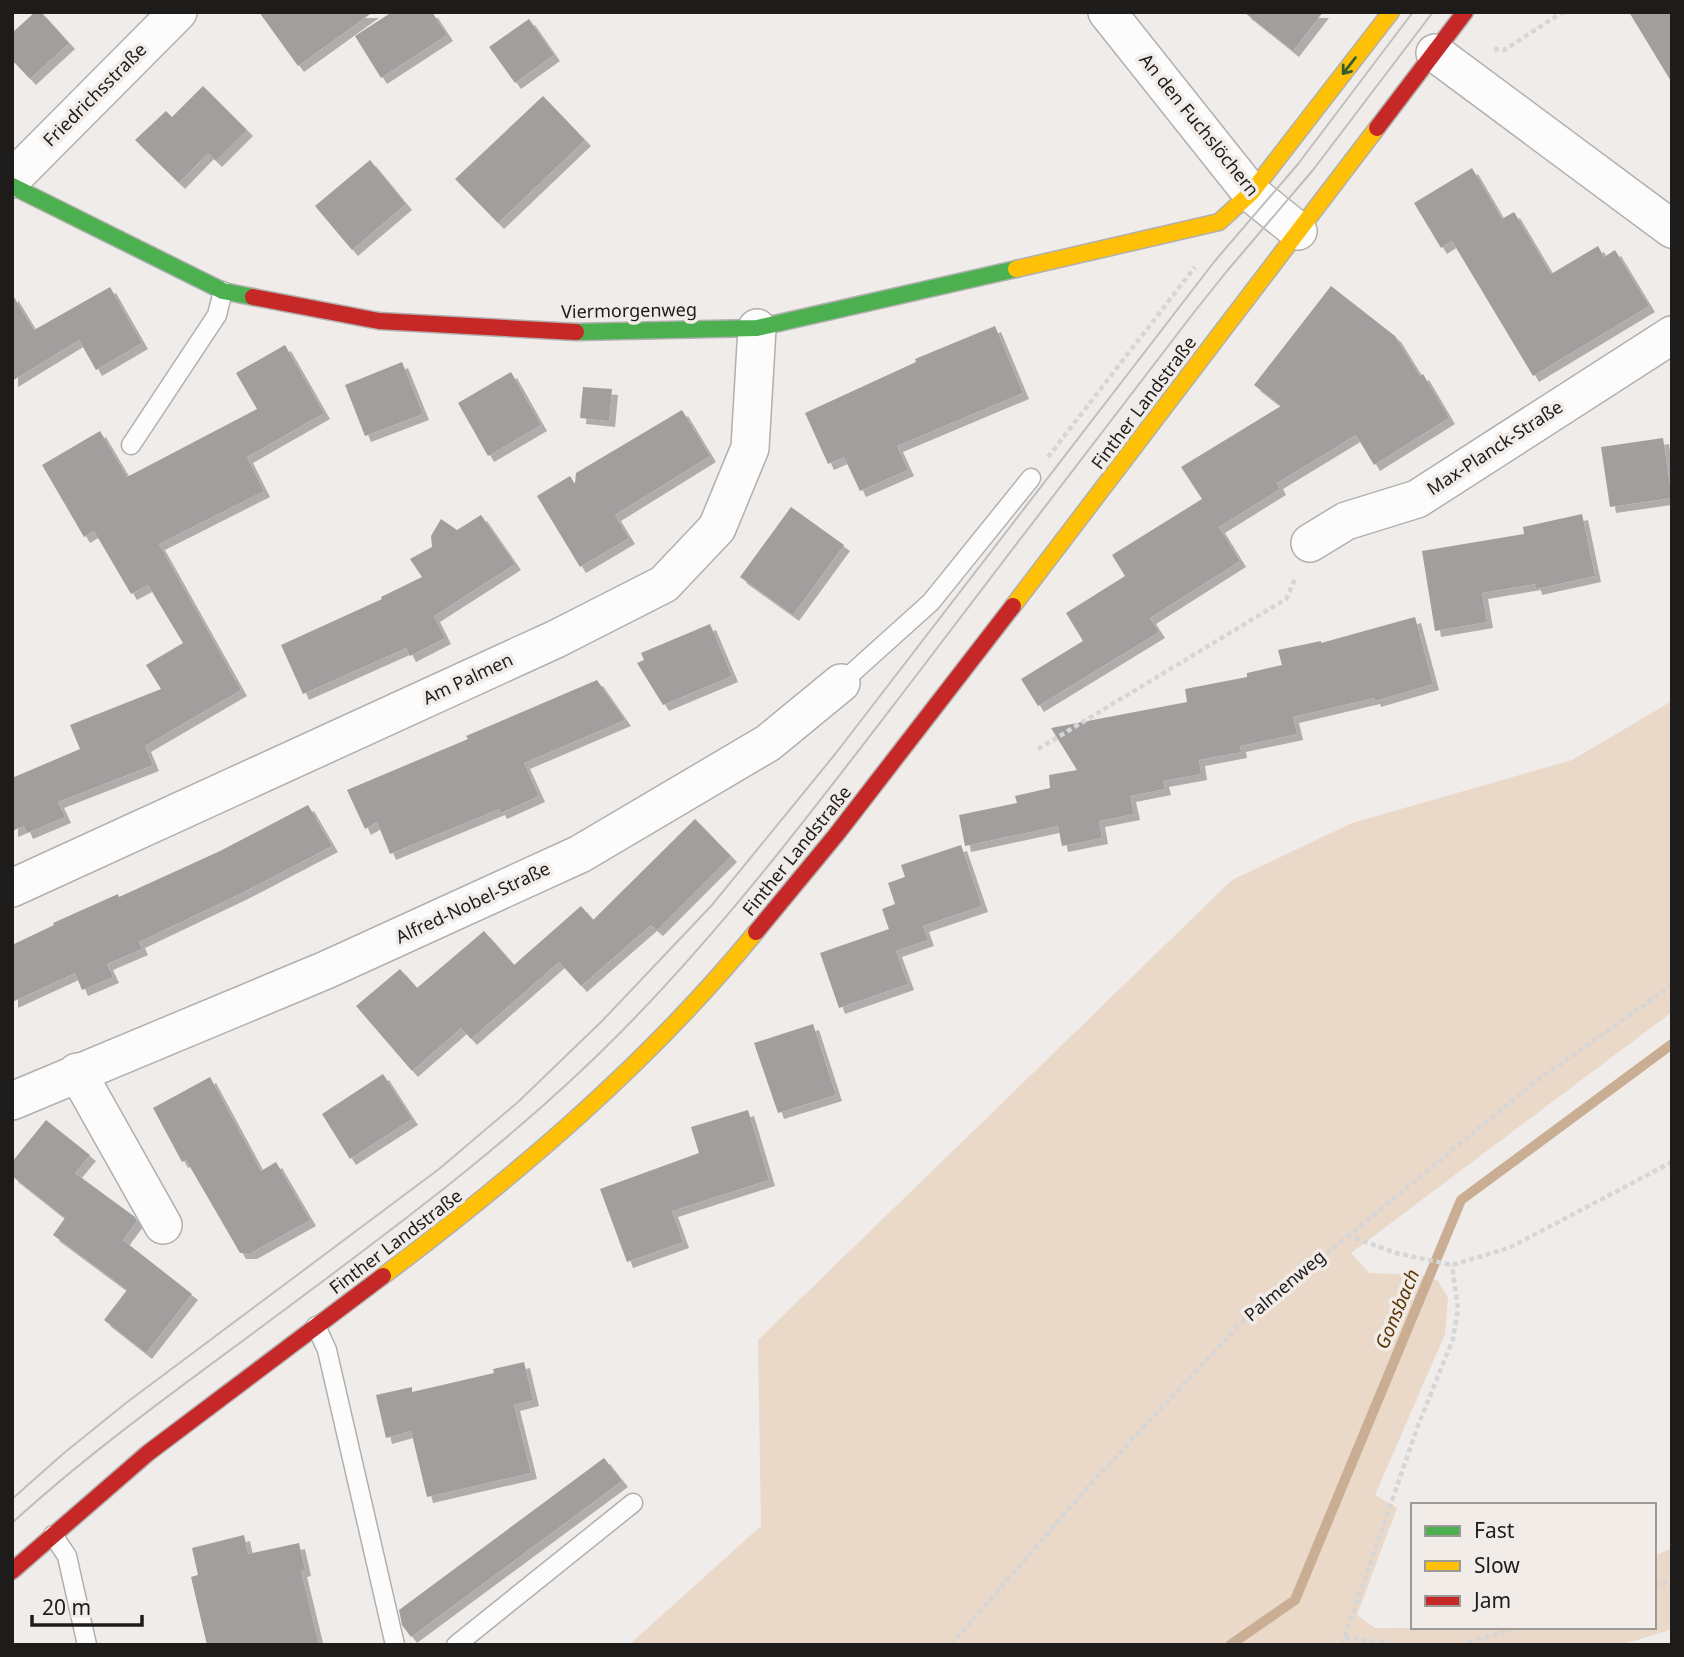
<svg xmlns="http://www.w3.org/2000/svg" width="1684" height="1657" viewBox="0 0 1684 1657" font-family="'Noto Sans',sans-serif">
  <defs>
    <filter id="shadow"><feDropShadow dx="6" dy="6" stdDeviation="0" flood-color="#0004"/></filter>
  </defs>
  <rect width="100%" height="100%" fill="#efecea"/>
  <polygon fill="#ead8c8" points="1672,701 1672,1012 1351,1253 1369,1273 1422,1275 1438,1281 1448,1298 1445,1334 1375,1495 1397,1508 1357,1615 1375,1628 1654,1627 1654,1556 1672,1548 1672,1629 1621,1645 629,1645 761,1526 758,1340 1232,880 1352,823 1572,760"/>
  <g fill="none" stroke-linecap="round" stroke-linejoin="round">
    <polyline stroke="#caae93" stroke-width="10" points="1230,1645 1295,1600 1461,1200 1672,1044"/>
  </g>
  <g fill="#a19f9e" filter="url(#shadow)">
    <polygon points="35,12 41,12 69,43 30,79 12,60 12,33"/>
    <polygon points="259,12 373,12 298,66"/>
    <polygon points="392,12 432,12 447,35 381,78 355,36"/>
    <polygon points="1244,12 1323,12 1293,51"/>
    <polygon points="1629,12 1672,12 1672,83"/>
    <polygon points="529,19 554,55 515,83 489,47"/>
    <polygon points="203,86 247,130 216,161 208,153 179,183 135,140 166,111 172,117"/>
    <polygon points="543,96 585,140 498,223 455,179"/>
    <polygon points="370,160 406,204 352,250 315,206"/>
    <polygon points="1472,168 1502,219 1514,212 1551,274 1598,246 1604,257 1615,250 1649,306 1533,376 1452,241 1441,248 1414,203"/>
    <polygon points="1331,286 1395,336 1420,376 1423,374 1449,418 1374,465 1356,435 1277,483 1280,489 1219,527 1240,561 1150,618 1159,632 1038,706 1021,679 1083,641 1066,613 1125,576 1112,555 1202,499 1181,467 1281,406 1254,385"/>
    <polygon points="110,287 142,343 96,370 79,340 12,381 12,294 34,330"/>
    <polygon points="995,326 1023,393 897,446 908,470 860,491 844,457 828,464 805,413 916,362 915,359"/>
    <polygon points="285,345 324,413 247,457 264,491 159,544 241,690 145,746 153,765 58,802 65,817 27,833 24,826 12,831 12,778 80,749 70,725 161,689 146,665 183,643 148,585 131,594 94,531 84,537 42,465 100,431 127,477 257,409 236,373"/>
    <polygon points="402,362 423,414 365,436 345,385"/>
    <polygon points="511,372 541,425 488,456 458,403"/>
    <polygon points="583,387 612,389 609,421 580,418"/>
    <polygon points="682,410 710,456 615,515 629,538 580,567 537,496 570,476 575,484 576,473"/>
    <polygon points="1663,438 1672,498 1610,507 1601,447"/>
    <polygon points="791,507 844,545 793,615 740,577"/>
    <polygon points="1582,514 1595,576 1536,589 1535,584 1482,593 1487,622 1435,631 1422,551 1524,534 1523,527"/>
    <polygon points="481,515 515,564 434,616 445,638 410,656 406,648 303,694 281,645 382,599 381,597 422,577 410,559 432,547 431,536 441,519 457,530"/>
    <polygon points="1415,617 1433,684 1375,701 1374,698 1293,717 1297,734 1240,746 1241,752 1199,760 1201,774 1163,781 1165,789 1130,796 1134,814 1099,821 1102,838 1062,846 1058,826 965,846 959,815 1017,803 1015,796 1050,788 1049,775 1077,770 1051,728 1187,702 1185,689 1247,677 1247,673 1282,665 1278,650 1321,641 1321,643"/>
    <polygon points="710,624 732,676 663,705 637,663 644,660 641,653"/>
    <polygon points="597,680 625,720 524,763 539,796 501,813 499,809 390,854 377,822 365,829 347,790 468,739 466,736"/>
    <polygon points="308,805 332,846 242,893 139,942 142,949 107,964 113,977 82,990 75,973 12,1002 12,945 54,925 53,923 118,894 119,897 220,851"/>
    <polygon points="695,819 731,856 657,930 651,925 581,986 559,962 471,1039 461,1028 412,1071 356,1006 400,969 417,988 484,931 514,965 581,906 593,920"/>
    <polygon points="961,845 982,906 923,926 928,940 896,951 908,984 839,1008 820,953 889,929 893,941 882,909 895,904 888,883 905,877 901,865"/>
    <polygon points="813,1024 836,1095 778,1113 754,1043"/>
    <polygon points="383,1074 412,1119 350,1159 322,1114"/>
    <polygon points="210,1077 261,1171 276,1162 310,1220 251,1253 240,1253 186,1160 182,1162 153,1108"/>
    <polygon points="748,1110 769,1180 672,1211 683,1242 627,1262 600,1189 699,1153 691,1127"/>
    <polygon points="46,1120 90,1155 75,1173 135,1217 137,1221 123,1240 192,1294 146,1353 104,1320 127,1290 53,1235 65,1218 12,1176 12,1162"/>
    <polygon points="524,1362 533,1400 514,1405 531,1473 427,1497 411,1431 386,1438 376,1395 412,1387 412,1392 494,1373 493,1369"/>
    <polygon points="604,1458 622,1481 411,1637 402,1625 399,1610"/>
    <polygon points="244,1535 248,1554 299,1543 305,1570 301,1571 319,1645 207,1645 191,1577 198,1575 192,1548"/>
  </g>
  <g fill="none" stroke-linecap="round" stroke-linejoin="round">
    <defs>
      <g id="lane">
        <polyline points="131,445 217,315 223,291"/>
        <polyline points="841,683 931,602 1031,478"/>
        <polyline points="316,1326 327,1350 395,1645"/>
        <polyline points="53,1535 67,1556 87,1645"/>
        <polyline points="456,1645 633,1503"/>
      </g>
      <g id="street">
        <polyline points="1107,12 1251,193 1298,231"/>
        <polyline points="1435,53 1672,229"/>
        <polyline points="12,179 178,12"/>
        <polyline points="1310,543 1346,521 1417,499 1672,335"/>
        <polyline points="12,888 556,639 664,584 717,528 750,448 757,328"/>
        <polyline points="77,1072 163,1225"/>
        <polyline points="12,1101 326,970 580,854 768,743 841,683"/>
      </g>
      <g id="fast">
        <polyline points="12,186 223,291 253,297"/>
        <polyline points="576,332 757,328 1016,269"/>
      </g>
      <g id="slow">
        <polyline points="1016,269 1219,222 1251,193 1391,12"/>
        <polyline points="1013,606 1377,128"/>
        <path d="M383 1276C518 1174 648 1064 756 932"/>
      </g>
      <g id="jam">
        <polyline points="1377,128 1465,12"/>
        <polyline points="253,297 379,321 576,332"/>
        <polyline points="756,932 836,835 1013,606"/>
        <polyline points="12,1571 148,1453 383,1276"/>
      </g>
    </defs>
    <use href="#lane" stroke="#b1b0ae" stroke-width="21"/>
    <use href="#street" stroke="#b1b0ae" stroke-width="40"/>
    <use href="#fast" stroke="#b1b0ae" stroke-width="19"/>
    <use href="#slow" stroke="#b1b0ae" stroke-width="19"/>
    <use href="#jam" stroke="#b1b0ae" stroke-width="19"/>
    <g stroke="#d7d6d6" stroke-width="4.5" stroke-dasharray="5 3.5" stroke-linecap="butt">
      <polyline points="1494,49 1504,50 1563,12"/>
      <polyline points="1048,457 1195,267"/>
      <polyline points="1038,749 1286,599 1296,577"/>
      <polyline points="1347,1235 1396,1253 1452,1265 1509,1248 1672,1162"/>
      <polyline points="1654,1585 1672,1580"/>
      <polyline points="1345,1638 1403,1645"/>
      <polyline points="951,1645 1087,1488 1239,1325 1538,1080 1672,985"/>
      <polyline points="1342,1645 1417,1428 1453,1339 1458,1309 1452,1265"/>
      <polyline points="1460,1645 1521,1627"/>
    </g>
    <use href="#lane" stroke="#fdfcfc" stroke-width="18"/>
    <use href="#street" stroke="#fdfcfc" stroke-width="37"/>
    <use href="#fast" stroke="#4caf50" stroke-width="16"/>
    <use href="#slow" stroke="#ffc107" stroke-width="16"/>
    <use href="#jam" stroke="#c62828" stroke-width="16"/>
    <g stroke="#bfbebe" stroke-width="2">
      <polyline points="12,1499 64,1453 126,1403 439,1169 518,1102 602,1021 712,905 836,753 1214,262 1298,164 1413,12"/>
      <path d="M12 1523C93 1449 181 1387 268 1322 389 1232 512 1142 619 1034 725 927 817 805 909 685 1004 560 1099 436 1195 311L1227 271 1313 170 1433 12"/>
    </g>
  </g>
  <defs><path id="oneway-shaft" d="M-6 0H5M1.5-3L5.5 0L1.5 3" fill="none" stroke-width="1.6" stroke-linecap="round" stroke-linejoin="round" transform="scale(1.75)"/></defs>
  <use stroke="#335e33" href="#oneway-shaft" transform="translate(1349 66) rotate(128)"/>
  <g text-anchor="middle" stroke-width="7" stroke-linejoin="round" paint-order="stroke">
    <g font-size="18" fill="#1e1c1b" stroke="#f1ece8">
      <text transform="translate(95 95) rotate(-45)" y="6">Friedrichsstraße</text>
      <text transform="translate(1199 125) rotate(51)" y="6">An den Fuchslöchern</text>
      <text transform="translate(629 311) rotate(-1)" y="6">Viermorgenweg</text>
      <text transform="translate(1144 403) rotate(-53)" y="6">Finther Landstraße</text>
      <text transform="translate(1495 448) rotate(-33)" y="6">Max-Planck-Straße</text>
      <text transform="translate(468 679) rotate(-25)" y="6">Am Palmen</text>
      <text transform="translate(797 851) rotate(-51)" y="6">Finther Landstraße</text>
      <text transform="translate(473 903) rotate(-25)" y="6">Alfred-Nobel-Straße</text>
      <text transform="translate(396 1242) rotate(-37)" y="6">Finther Landstraße</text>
      <text transform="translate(1285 1286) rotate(-40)" y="6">Palmenweg</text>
    </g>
    <g font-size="19" font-style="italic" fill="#5a3403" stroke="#f1ece8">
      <text transform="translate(1397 1309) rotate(-67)" y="7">Gonsbach</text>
    </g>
  </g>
  <rect width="1684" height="1657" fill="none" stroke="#1e1c1b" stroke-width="28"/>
  <rect x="1411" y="1503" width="245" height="126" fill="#f1ece8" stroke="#9d9996" stroke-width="2"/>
  <rect x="1425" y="1526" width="35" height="10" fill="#4caf50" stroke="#9d9996" stroke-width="2"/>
  <text x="1474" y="1538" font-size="21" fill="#1e1c1b">Fast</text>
  <rect x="1425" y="1561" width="35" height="10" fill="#ffc107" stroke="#9d9996" stroke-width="2"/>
  <text x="1474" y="1573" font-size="21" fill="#1e1c1b">Slow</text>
  <rect x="1425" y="1596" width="35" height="10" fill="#c62828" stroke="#9d9996" stroke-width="2"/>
  <text x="1474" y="1608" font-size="21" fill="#1e1c1b">Jam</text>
  <path d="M32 1615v10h110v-10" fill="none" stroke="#1e1c1b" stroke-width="3.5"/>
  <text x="42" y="1615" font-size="21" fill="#1e1c1b" stroke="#f1ece8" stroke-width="5" paint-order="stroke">20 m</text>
</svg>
